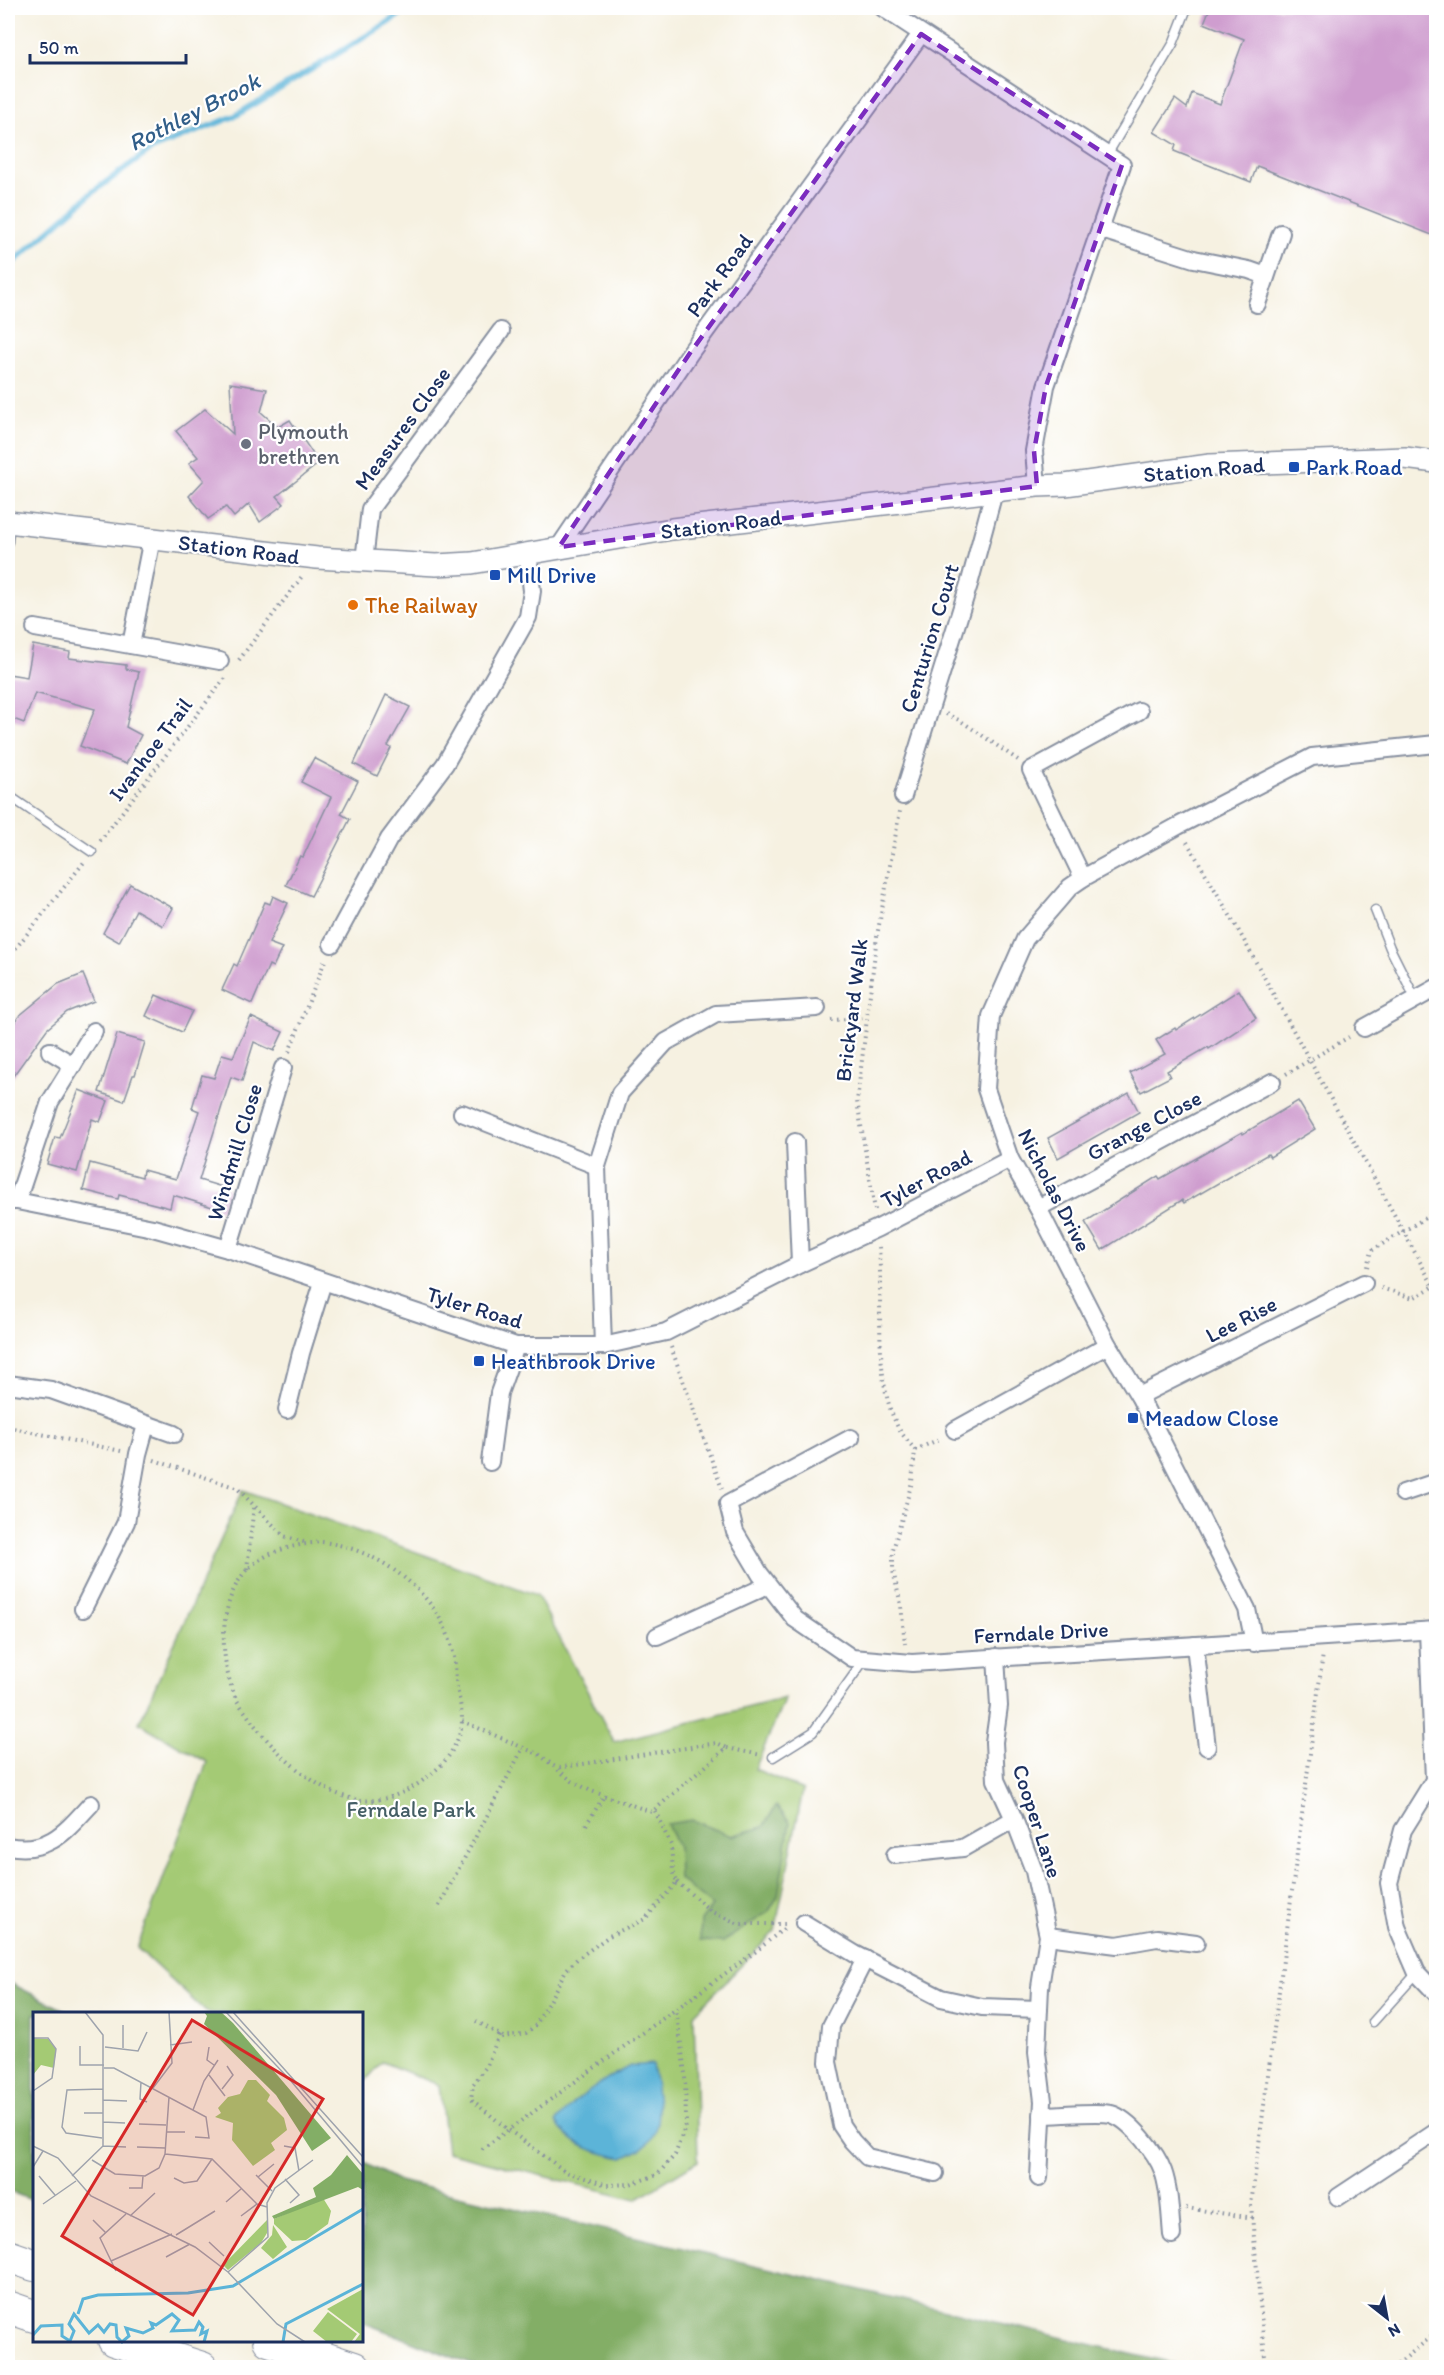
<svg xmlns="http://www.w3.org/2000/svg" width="1444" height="2375" viewBox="0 0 1444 2375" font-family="Itim,sans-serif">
  <rect width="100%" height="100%" fill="#fff"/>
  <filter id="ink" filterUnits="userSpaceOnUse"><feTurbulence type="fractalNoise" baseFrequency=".0167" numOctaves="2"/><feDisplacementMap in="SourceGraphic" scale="12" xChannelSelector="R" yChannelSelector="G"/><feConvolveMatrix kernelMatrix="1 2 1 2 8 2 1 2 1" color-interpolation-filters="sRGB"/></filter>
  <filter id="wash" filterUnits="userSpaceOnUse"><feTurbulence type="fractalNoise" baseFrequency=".008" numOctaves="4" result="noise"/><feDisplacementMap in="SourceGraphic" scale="24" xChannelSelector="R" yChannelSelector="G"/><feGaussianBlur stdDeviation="1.35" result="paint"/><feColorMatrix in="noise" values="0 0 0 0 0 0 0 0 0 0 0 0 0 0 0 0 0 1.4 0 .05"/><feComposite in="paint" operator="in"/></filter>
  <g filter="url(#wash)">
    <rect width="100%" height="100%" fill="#f6f1e1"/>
    <polygon fill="#a4ca74" stroke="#607c69" stroke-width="1.5" points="243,1490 537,1595 614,1742 785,1698 755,1769 803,1790 775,1931 694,2014 698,2161 636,2199 447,2152 439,2085 382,2062 362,2085 362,2014 207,2013 137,1948 207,1762 139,1723"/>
    <g fill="#83ae66" stroke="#4f6e62" stroke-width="1.5">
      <polygon points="776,1806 790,1822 778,1896 769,1911 723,1942 700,1941 701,1921 712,1906 679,1879 678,1848 667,1824 692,1820 731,1836 763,1827"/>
      <polygon points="8,1982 70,2013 34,2014 34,2201 8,2191"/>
      <polygon points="362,2162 399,2181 1186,2367 478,2367 362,2322"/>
    </g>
    <path fill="#5bb4d8" stroke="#3b729b" stroke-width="1.5" d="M652 2064C656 2089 665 2122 648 2143 642 2150 630 2154 623 2158 598 2153 570 2146 556 2122L574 2102 608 2078 630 2066Z"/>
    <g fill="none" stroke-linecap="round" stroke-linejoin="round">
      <polyline stroke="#5bb4d8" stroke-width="6" points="8,267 94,191 152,149 235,116 386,24 409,8"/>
    </g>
    <g id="blocks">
      <g fill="#cf9dcf">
        <polygon points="1210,8 1410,8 1437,17 1437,237 1257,166 1251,182 1174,151 1176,145 1154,132 1175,99 1187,108 1192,93 1220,104 1244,39 1204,23"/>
        <polygon points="230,383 267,389 261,412 278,427 290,420 319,463 277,496 284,504 260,522 249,504 234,517 226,507 208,519 189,496 204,480 189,463 198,457 176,431 205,409 233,434"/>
        <polygon points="33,645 70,652 69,658 126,665 126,669 139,672 126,727 141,735 126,764 80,746 95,709 35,693 24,723 8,717 8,674 27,677"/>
        <polygon points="386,695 410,707 388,746 391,748 377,776 354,764"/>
        <polygon points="314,758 358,781 341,814 350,819 311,896 286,885 300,856 303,857 331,797 301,782"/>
        <polygon points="130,884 173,908 163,926 136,910 119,942 103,933"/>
        <polygon points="273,896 288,903 269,943 282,948 273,967 269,965 252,1004 222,990 234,964 237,966 265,902 270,904"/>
        <polygon points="83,974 94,1001 67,1012 47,1029 8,1083 8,1032 19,1016 58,984"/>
        <polygon points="1239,990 1256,1018 1209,1049 1208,1047 1167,1071 1170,1077 1141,1092 1130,1073 1165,1054 1156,1040 1175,1028 1176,1030"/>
        <polygon points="156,995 192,1011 182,1032 146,1016"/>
        <polygon points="251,1017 283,1032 274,1051 254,1042 242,1081 231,1077 199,1180 229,1189 222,1210 173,1195 170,1208 119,1195 118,1199 83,1190 90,1163 142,1177 143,1170 176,1179 199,1111 192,1108 202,1075 214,1078 222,1054 233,1057"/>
        <polygon points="117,1034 145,1042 135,1075 133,1075 124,1101 99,1092"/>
        <polygon points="79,1090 108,1101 100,1122 92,1119 77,1172 47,1164 55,1137 60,1138"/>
        <polygon points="1129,1093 1139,1112 1058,1158 1048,1138"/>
        <polygon points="1298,1101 1315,1129 1270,1157 1268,1154 1184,1203 1182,1200 1102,1250 1085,1222 1158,1176 1160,1179 1242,1132 1243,1134"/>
      </g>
    </g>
  </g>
  <g filter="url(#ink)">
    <use href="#blocks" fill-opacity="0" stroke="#8890a0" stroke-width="1.5"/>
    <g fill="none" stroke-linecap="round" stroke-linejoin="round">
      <defs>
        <g id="service">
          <polyline points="1107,155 1173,44 1187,8"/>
          <polyline points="8,542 10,522"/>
          <polyline points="8,795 92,852"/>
          <polyline points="1375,910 1390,948 1416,1000"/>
          <polyline points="773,1757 813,1732 865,1659"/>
          <polyline points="1373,2022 1417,1973"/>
        </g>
        <g id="minor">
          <polyline points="883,8 1122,165 1046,386 1034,451 1037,486"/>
          <polyline points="1102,230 1194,259 1249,270 1266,276"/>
          <polyline points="1257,304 1281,233"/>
          <polyline points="559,547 690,353 921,34"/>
          <polyline points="364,561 370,509 501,331"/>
          <polyline points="35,628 220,661"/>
          <polyline points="131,645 152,538"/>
          <polyline points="903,796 970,581 994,492"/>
          <polyline points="1083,878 1031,770 1139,711"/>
          <polyline points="332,944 389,839 445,764 528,617 532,591 528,554"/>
          <polyline points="1364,1028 1436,988"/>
          <polyline points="50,1051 73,1065"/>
          <polyline points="462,1113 597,1166"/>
          <polyline points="795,1142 800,1264"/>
          <polyline points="8,1201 17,1201 153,1228 228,1249 516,1346 603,1346 666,1332 800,1264 878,1228 1010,1159"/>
          <polyline points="17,1201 50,1102 94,1031"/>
          <polyline points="1038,1208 1272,1082"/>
          <polyline points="228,1249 283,1068"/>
          <polyline points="603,1346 597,1166 620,1093 666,1042 716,1014 817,1008"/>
          <polyline points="8,1384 51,1390 174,1434"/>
          <polyline points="1139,1396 1364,1283"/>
          <polyline points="287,1410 301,1353 323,1282"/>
          <polyline points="955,1430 1108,1345"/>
          <polyline points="851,1438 728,1504 735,1532 760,1574 795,1619 852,1658 912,1663 1436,1630"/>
          <polyline points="490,1462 499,1393 516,1346"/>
          <polyline points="1403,1493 1436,1482"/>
          <polyline points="83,1609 126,1522 138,1454 146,1425"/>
          <polyline points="1428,1631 1434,1780 1403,1830 1389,1883 1397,1927 1417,1973 1436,1993"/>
          <polyline points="657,1636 768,1585"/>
          <polyline points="1254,1643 1247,1609 1139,1396 1108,1345 1038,1208 1010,1159 986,1089 991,1016 1025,939 1070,887 1083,878 1178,826 1312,757 1436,744"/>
          <polyline points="1195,1645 1207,1747"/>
          <polyline points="996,1657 999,1706 994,1742 996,1780 1014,1819 1034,1871 1048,1936 1040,1987 1037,2052 1043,2101 1039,2178"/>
          <path d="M8 1846C49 1854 66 1831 91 1804"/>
          <polyline points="895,1855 963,1848 1014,1819"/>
          <polyline points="804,1923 855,1954 941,1998 982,2007 1039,2009"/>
          <polyline points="1048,1936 1117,1945 1157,1938 1196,1943"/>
          <polyline points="865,1959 831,2026 828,2062 841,2125 852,2141 867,2157 935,2173"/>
          <path d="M1042 2115C1059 2115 1097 2111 1111 2114 1130 2119 1157 2154 1163 2171 1170 2191 1170 2214 1172 2235"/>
          <polyline points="1338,2197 1436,2132"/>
        </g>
        <polyline id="tertiary" points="8,522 317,558 436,565 472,563 672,529 1037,486 1065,485 1210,465 1405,458 1436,462"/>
        <g id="motorway">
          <polyline points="8,2256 34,2265"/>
          <polyline points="8,2307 34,2316"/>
          <polyline points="114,2340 202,2368"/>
          <polyline points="269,2340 354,2368"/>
        </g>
      </defs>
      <use href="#service" stroke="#8890a0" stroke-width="11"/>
      <use href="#minor" stroke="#8890a0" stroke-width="20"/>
      <use href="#tertiary" stroke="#8890a0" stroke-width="24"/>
      <use href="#motorway" stroke="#8890a0" stroke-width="34"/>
      <g stroke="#8890a0" stroke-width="4" stroke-dasharray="1.5 4.5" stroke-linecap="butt">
        <polyline points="239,660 303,575"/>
        <polyline points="946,714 961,721 1018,760"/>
        <polyline points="100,841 225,678"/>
        <polyline points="1187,842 1235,924 1436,1291"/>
        <polyline points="8,958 85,861"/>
        <polyline points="831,1020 866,1018"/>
        <polyline points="289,1052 326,958"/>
        <polyline points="1286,1074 1349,1037"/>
        <polyline points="875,1210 857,1101 877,936 900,811"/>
        <path d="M879 1247C883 1300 873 1376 896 1423 900 1433 909 1442 915 1450L912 1482 893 1550V1571L901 1605 905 1644"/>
        <polyline points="1367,1267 1371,1251 1430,1215 1436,1216"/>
        <polyline points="1381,1288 1413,1298 1436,1285"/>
        <polyline points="671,1347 722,1489"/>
        <polyline points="8,1427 121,1451"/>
        <polyline points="915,1450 942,1438"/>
        <polyline points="154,1460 237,1488 284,1536 307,1543"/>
        <path d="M322 1542C378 1548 441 1594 453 1652 456 1664 455 1676 457 1688 459 1698 462 1710 462 1720 462 1735 450 1758 438 1768 419 1785 401 1797 375 1800 328 1806 275 1753 250 1719 245 1711 238 1704 235 1696 219 1659 218 1602 246 1571 264 1551 297 1544 322 1542Z"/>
        <polyline points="247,1569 254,1505"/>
        <polyline points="462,1721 540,1755 572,1781 591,1791 652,1812 727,1748 717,1743 557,1768"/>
        <polyline points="727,1748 761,1755"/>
        <polyline points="586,1825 604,1796"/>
        <polyline points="677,1882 712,1912 739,1924 788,1924"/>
        <polyline points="439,1906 523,1748"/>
        <polyline points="476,2021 503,2037 526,2033 536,2025 566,1970 577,1959 609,1936 645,1919 677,1882 673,1871 671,1845 655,1811"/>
        <polyline points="499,2035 487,2065 473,2085 471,2099 506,2128 566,2172 607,2185 630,2184 657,2175 675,2155 686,2125 685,2074 676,2008"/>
        <polyline points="482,2149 755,1952 787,1926"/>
        <polyline points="1186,2208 1254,2218"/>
        <polyline points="1266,2368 1251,2205 1323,1654"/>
        <polyline points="1393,2368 1436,2333"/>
      </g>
      <use href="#service" stroke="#fff" stroke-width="8"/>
      <use href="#minor" stroke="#fff" stroke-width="16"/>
      <use href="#tertiary" stroke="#fff" stroke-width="21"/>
      <use href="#motorway" stroke="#fff" stroke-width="32"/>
    </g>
  </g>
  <path fill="#7b2cbf" fill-opacity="0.2" stroke="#7b2cbf" stroke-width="4.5" stroke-dasharray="12 8" stroke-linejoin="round" d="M921 34 1122 165 1046 386 1034 451 1037 486 559 547 690 353Z"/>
  <circle fill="#6b7280" stroke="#fff" stroke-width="2" cx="246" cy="444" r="6"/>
  <g fill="#1a4fb4" stroke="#fff" stroke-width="2">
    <rect x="1288" y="461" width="12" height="12" rx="3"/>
    <rect x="489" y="569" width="12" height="12" rx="3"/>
    <rect x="473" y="1355" width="12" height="12" rx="3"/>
    <rect x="1127" y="1412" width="12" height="12" rx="3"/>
  </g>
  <circle fill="#e8710a" stroke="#fff" stroke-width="2" cx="353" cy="605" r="6"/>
  <g text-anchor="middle" stroke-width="4.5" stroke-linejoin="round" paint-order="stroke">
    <g font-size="22" fill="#1b2f5e" stroke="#fff">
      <text transform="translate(719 275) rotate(-54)" y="8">Park Road</text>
      <text transform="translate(402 428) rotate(-54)" y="8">Measures Close</text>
      <text transform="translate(1204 469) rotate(-5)" y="8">Station Road</text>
      <text transform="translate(721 524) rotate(-7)" y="8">Station Road</text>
      <text transform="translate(239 549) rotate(7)" y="8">Station Road</text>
      <text transform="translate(929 638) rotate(-73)" y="8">Centurion Court</text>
      <text transform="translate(150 749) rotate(-53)" y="8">Ivanhoe Trail</text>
      <text transform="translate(851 1010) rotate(-83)" y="8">Brickyard Walk</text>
      <text transform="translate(1144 1125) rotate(-28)" y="8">Grange Close</text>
      <text transform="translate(234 1152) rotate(-73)" y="8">Windmill Close</text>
      <text transform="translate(926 1178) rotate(-28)" y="8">Tyler Road</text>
      <text transform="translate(1055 1190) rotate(63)" y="8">Nicholas Drive</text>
      <text transform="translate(475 1307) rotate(17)" y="8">Tyler Road</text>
      <text transform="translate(1241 1319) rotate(-27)" y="8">Lee Rise</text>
      <text transform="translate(1041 1632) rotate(-3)" y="8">Ferndale Drive</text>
      <text transform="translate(1038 1821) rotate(72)" y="8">Cooper Lane</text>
    </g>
    <g font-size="22" fill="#5b616d" stroke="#fff" text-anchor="start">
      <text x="258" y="439">Plymouth<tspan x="258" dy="25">brethren</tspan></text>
    </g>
    <g font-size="22" fill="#164399" stroke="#fff" text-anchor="start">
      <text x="1306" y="475">Park Road</text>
      <text x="507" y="583">Mill Drive</text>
      <text x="491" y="1369">Heathbrook Drive</text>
      <text x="1145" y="1426">Meadow Close</text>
    </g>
    <g font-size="22" fill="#c56008" stroke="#fff" text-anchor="start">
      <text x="365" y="613">The Railway</text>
    </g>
    <g font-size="22" fill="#445e65" stroke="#fff">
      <text x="411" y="1817">Ferndale Park</text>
    </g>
    <g font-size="24" font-style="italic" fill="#315e89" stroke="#fff">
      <text transform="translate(194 112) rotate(-27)" y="8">Rothley Brook</text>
    </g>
  </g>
  <g transform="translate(33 2012)">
    <rect width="330" height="330" fill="#f6f1e1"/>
    <path d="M0 26 15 27 23 37 21 56 8 53 0 63ZM215 68H223L237 83 234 89 251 106 254 118 238 131 242 138 220 154 199 128 200 111 182 105 188 101 185 96 195 85 207 82ZM290 186 298 199 295 212 273 228 259 229 241 212V207ZM234 208V221L228 231 195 258 190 253ZM240 213 254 235 240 247 228 236 239 223ZM330 277V330H321L327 322 294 297ZM295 300 324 322 318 330H294L280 319Z" fill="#a4ca74"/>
    <path d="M171 0H188L200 11 298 126 279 139 243 83 171 12 174 4ZM314 143 330 162V178L325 175 241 207 239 204 283 185 280 176 298 163Z" fill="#83ae66"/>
    <path fill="none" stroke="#5bb4d8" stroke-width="3" d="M45 302 50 287 65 283 155 281 200 274 330 197M0 323 8 314 29 313V324L37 329 41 319 36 312 41 302 56 321 65 313 71 320 77 312 83 313 84 325 89 330 96 324 93 316 110 321 120 316 118 311 123 313 139 302 146 308 139 319 162 318 166 310 170 315 168 322 174 319 171 330M250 330 253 312 330 272"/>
    <path fill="none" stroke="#9ea3ad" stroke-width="1.5" d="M136 0H157M193 0 258 69 330 155M200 0 330 145M90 13V36M0 26H15L23 37 19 66 0 79M137 33 159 30M47 34V53H71M72 35 105 39 114 20M176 35 174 48 181 53M71 56H81L173 105 176 126 162 125M176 63 192 84M108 70 107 87 114 90M120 76 139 51 136 0M189 77 200 63 194 54M70 88 94 89M160 98 171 69 185 48M51 101H70M70 110 92 111M106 112 133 113M133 120H152M69 126 33 121 29 115 34 78 70 77M0 134 25 146 58 184 162 235 195 260 244 312 272 330M70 134 93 135M251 134 262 136 266 159M104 135 132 136M132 142 179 147 224 192 234 195M59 148 82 162 112 164 126 156 132 142 136 85M0 155 10 139M223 163 239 179M6 164 22 183M39 164 70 134V23L52 0M225 165 241 152M141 166 151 171 164 169 179 147M252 167 266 183 257 191M96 176H109L110 164M193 190 208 177M10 192 43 169M97 204 122 181M208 204 224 192M60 208 73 221M143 223 182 199M176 230 191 244M133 245 157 232M78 249 139 222M83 259 67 226 93 202M195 260 235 225 234 191 242 176 280 148"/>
    <path fill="#d62828" fill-opacity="0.15" stroke="#d62828" stroke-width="3" d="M159 8 290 87 160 303 29 224Z"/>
    <rect width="330" height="330" fill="none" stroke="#1b2f5e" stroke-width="3"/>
  </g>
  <rect width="1444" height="2375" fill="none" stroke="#fff" stroke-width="30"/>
  <g transform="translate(1387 2318) rotate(149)" stroke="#ffffff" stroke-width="4.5" paint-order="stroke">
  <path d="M0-4.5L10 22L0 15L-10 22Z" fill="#1b2f5e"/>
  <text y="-9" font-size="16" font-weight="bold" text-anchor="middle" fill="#1b2f5e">N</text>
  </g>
  <path d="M30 54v9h156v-9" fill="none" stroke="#1b2f5e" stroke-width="3"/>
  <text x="39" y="54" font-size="18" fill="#1b2f5e" stroke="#ffffff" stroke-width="4.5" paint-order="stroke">50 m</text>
</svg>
